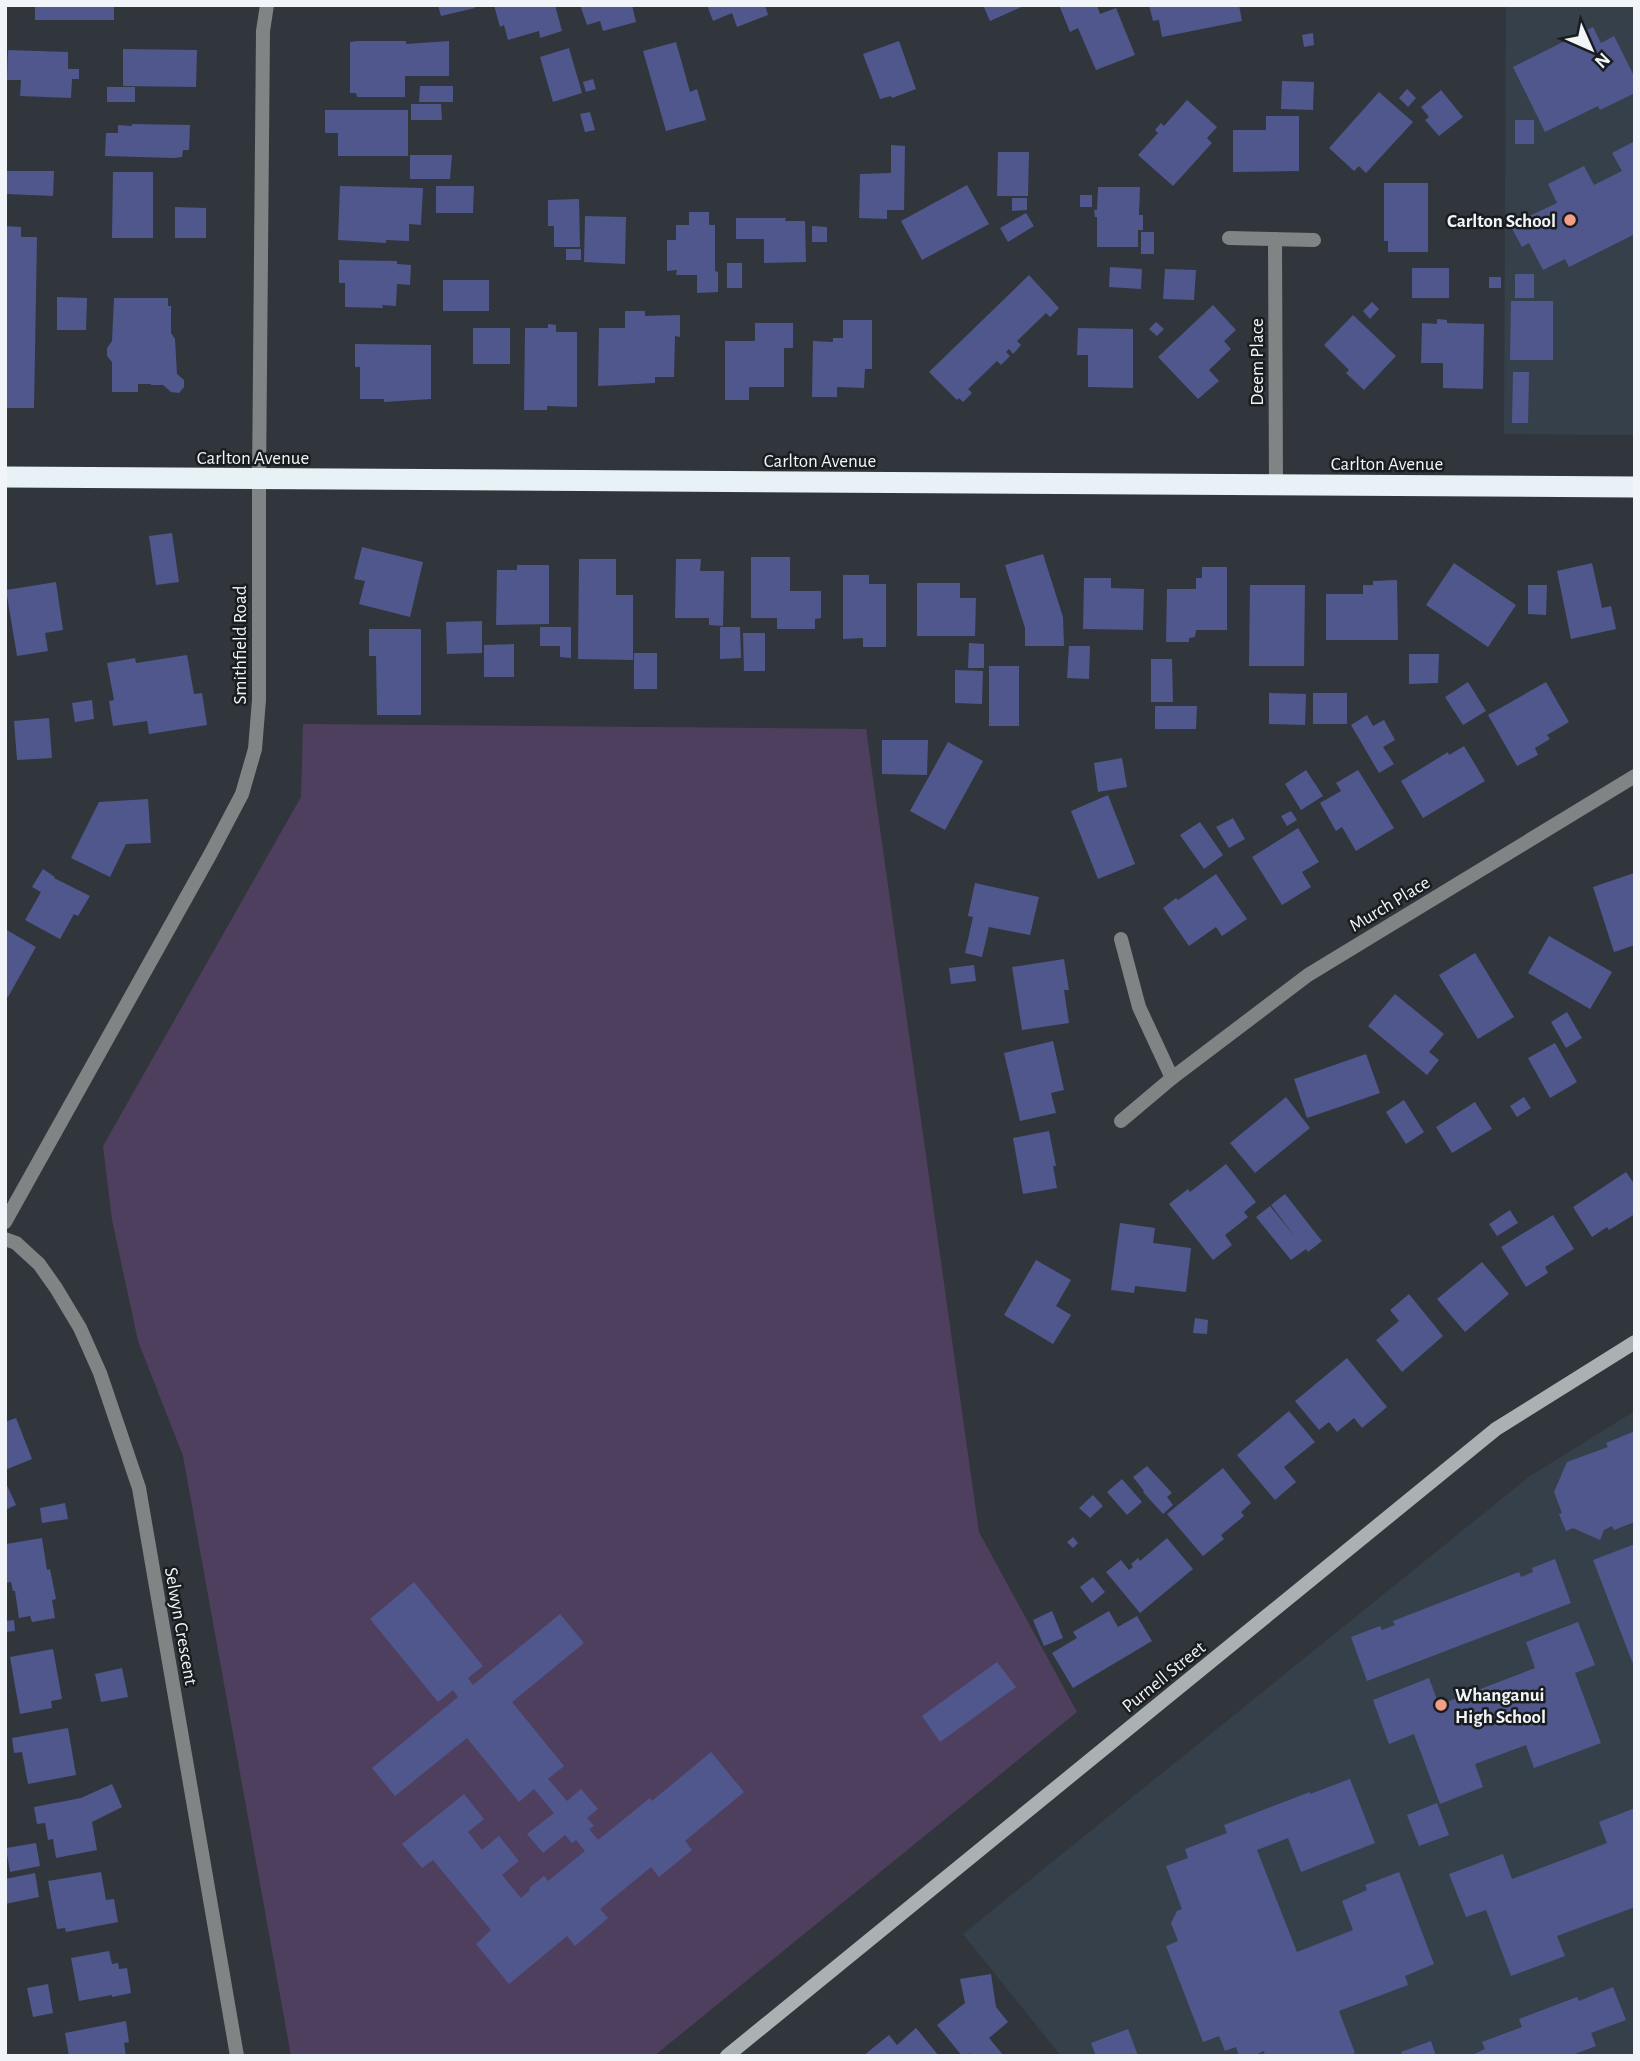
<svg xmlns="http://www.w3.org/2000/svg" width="1640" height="2061" viewBox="0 0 1640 2061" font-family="'Alegreya Sans',sans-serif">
  <rect width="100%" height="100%" fill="#30363b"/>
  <g fill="#36404a">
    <polygon points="1506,5 1635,5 1635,435 1504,434"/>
    <polygon points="1635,1411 1635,2056 1061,2056 963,1934 1530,1476"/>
  </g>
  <polygon fill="#4f3f5f" points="303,724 866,729 979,1532 1077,1712 654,2056 291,2056 183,1456 138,1341 112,1220 103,1146 301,797"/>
  <g fill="#50578d">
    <rect x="35" y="5" width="79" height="15"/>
    <polygon points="438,5 475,5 475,8 441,16"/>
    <polygon points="494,5 555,5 562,31 540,38 539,31 508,40 504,25 500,27"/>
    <polygon points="580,5 632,5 636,22 603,31 600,21 587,25"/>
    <polygon points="707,5 765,5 768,15 737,27 732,13 713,21"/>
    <polygon points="983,5 1026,5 990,21"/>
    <polygon points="1059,5 1097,5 1100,14 1116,8 1135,55 1096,70 1078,28 1070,32"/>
    <polygon points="1149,5 1239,5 1242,21 1162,37 1159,20 1153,21"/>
    <polygon points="1593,27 1601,43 1614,36 1635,78 1635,93 1600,110 1598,106 1545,132 1513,67"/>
    <polygon points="1313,33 1314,45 1304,47 1302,35"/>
    <polygon points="357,41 406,41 406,44 449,41 449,76 405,76 405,97 357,97 356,93 350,93 350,42"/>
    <polygon points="899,41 916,89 892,98 891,96 880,99 863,54"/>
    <polygon points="676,42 690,92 697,89 706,120 666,131 643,51"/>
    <polygon points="569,48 582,93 553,102 540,57"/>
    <polygon points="123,49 197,50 196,87 123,86"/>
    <polygon points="8,50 68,52 68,69 79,69 79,79 72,79 71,98 20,96 21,80 7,80"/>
    <polygon points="593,79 596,89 586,92 583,82"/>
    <polygon points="1282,81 1314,82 1313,110 1281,109"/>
    <polygon points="420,86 453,86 453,102 419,102"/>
    <rect x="107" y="87" width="28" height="15"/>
    <polygon points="1407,89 1416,98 1408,107 1399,98"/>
    <polygon points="1441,90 1463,117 1439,136 1425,120 1429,117 1421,107"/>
    <polygon points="1379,92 1413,122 1366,173 1359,166 1354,171 1329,148"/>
    <polygon points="1187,100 1217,127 1207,138 1212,143 1173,186 1138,155 1158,133 1155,130 1161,123 1164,126"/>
    <polygon points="411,104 441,104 442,120 411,120"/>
    <polygon points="325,110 408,110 408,156 338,156 338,133 325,133"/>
    <polygon points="590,112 595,130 585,132 580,114"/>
    <polygon points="1266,116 1299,116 1299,171 1233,172 1233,130 1266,130"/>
    <rect x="1515" y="120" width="19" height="24"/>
    <polygon points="132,124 190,125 189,150 183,150 182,157 174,158 105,156 106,133 118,133 118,125 132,126"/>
    <polygon points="1635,141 1635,234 1569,267 1565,259 1543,270 1529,243 1522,247 1510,225 1557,203 1548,184 1584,166 1594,185 1622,171 1612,153"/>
    <polygon points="891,145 905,146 904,210 887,210 887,219 859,218 860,174 891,173"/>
    <polygon points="998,152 1029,152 1028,196 997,196"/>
    <polygon points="410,155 452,155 450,179 410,179"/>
    <polygon points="7,171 54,171 53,196 6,194"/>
    <polygon points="113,172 153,172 153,238 112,238"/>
    <polygon points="1384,183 1428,183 1428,252 1388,252 1388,241 1384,241"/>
    <polygon points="967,185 989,224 922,260 901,221"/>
    <polygon points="340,186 423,188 421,225 409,224 409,241 386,240 386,243 338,240"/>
    <polygon points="436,186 474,186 473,213 436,213"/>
    <polygon points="1098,187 1140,187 1139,215 1143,215 1143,230 1138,230 1138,247 1097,247 1097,217 1095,217 1094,210 1097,210"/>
    <rect x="1080" y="195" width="12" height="12"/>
    <polygon points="1012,198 1027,198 1027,210 1012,211"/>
    <polygon points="579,199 580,247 554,247 554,226 548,226 548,200"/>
    <polygon points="175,207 206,208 206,238 175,238"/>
    <polygon points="689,212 709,212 709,225 715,225 715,271 718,272 718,292 697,293 697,275 676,275 677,270 667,271 667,240 676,240 676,225 689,225"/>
    <polygon points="1026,213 1034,226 1008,242 1000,228"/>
    <polygon points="585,216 626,217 625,264 584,262"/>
    <polygon points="736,218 786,218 785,221 805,221 806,262 764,263 764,239 736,239"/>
    <polygon points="5,226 21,227 21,237 37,237 34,408 5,408"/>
    <polygon points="812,226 827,227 827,242 812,242"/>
    <rect x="1141" y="232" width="13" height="22"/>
    <rect x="566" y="249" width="15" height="11"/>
    <polygon points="339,260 397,261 397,264 411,265 410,285 397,284 396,306 382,305 383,308 345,307 345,283 339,283"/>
    <rect x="727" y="263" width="15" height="25"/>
    <polygon points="1110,267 1142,269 1141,289 1109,287"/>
    <rect x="1412" y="268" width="37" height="30"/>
    <polygon points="1165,269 1196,270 1194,300 1163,299"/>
    <rect x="1515" y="274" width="19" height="24"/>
    <polygon points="1029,275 1059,308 1050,317 1046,313 1017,341 1021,345 1013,354 1009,349 1006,352 1010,356 1001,365 997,361 968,389 972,393 963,402 959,398 957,400 929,372"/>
    <rect x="1489" y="277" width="12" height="11"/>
    <rect x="443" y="280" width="46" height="31"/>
    <polygon points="57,297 87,298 86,330 57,330"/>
    <polygon points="114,298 168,298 168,306 171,306 171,333 175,339 177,374 184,380 184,387 179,393 171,392 163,385 151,385 151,384 138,384 138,392 112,392 112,362 107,356 107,348 112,341"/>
    <polygon points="1511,301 1553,301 1553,360 1510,360"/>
    <polygon points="1372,302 1379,309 1370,319 1363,311"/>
    <polygon points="1213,305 1236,330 1224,341 1231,349 1209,370 1219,381 1198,399 1158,357"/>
    <polygon points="625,311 645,311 645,316 680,315 680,337 675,336 674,377 655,377 655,383 598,386 599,328 625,328"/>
    <polygon points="1353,315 1396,356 1364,390 1346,373 1349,370 1324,345"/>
    <polygon points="1437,319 1447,320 1447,323 1484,324 1483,389 1443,388 1443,363 1421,363 1422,323 1437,324"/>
    <polygon points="843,320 872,320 872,369 865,369 864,388 837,387 837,397 812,397 813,341 833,342 833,338 843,338"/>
    <polygon points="1156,322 1164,329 1157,336 1149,329"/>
    <polygon points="755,323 793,323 793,348 784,348 784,387 749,387 749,400 725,400 725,341 755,341"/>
    <polygon points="548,324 556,325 556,332 577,332 577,407 547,406 547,410 524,410 525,328 548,328"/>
    <rect x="473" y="328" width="37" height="36"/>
    <polygon points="1078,328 1133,329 1133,388 1088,387 1088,355 1077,355"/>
    <polygon points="355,344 431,345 431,399 384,402 384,399 360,399 360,367 355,367"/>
    <polygon points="1513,372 1529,372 1528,423 1512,423"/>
    <polygon points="172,533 179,582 156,585 149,536"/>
    <polygon points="362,547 423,562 410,617 359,604 365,581 354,579"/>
    <polygon points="1043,554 1063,617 1064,646 1025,646 1025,628 1005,565"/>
    <polygon points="751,557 790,557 790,591 821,591 821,618 815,619 815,629 777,629 777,618 751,618"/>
    <polygon points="579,559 616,559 616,595 633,595 633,660 578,659"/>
    <polygon points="676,559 701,559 700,571 724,571 723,626 709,625 709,618 675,618"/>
    <polygon points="1454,563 1516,605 1488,647 1426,605"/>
    <polygon points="1592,563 1602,608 1611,606 1616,629 1571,639 1557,571"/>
    <polygon points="517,565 549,565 549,624 496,625 497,570 517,570"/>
    <polygon points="1202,567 1227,567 1227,630 1196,630 1195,637 1189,638 1189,642 1166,642 1167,589 1196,589 1196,578 1202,578"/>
    <polygon points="843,575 869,575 869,584 886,584 886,647 863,647 863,638 843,639"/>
    <polygon points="1084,578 1111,578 1111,588 1144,589 1143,630 1083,629"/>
    <polygon points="1397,580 1398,640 1326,640 1326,594 1363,594 1363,585 1373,585 1373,581"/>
    <polygon points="56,582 63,630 45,633 48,651 17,656 6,590"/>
    <polygon points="917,583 960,583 960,598 976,598 975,636 917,636"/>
    <polygon points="1250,585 1305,585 1304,666 1249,666"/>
    <polygon points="1528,585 1547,585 1546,615 1528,614"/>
    <polygon points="482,621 482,653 447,654 446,622"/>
    <polygon points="540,627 571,627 571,658 560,657 560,646 540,646"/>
    <polygon points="720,627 740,627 741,658 720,659"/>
    <polygon points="369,629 421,629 421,715 377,715 376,656 369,656"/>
    <polygon points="743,633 765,633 765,671 744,671"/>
    <polygon points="969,643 984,644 984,668 968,668"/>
    <polygon points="514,644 514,677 484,677 484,645"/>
    <polygon points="1069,646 1090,646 1089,679 1067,678"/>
    <rect x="634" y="653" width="23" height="36"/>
    <polygon points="1409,654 1439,654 1438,683 1409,684"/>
    <polygon points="187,655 194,694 202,693 207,725 149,734 147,721 113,726 109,701 114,700 107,663 135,658 136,663"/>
    <polygon points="1151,659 1172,659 1173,702 1151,702"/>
    <rect x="989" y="666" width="30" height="60"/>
    <polygon points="955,670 983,671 982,704 955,703"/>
    <polygon points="1468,682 1486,711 1463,725 1445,697"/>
    <polygon points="1546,682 1569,722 1547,735 1550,739 1535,748 1538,755 1517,766 1488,715"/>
    <polygon points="1269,693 1306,694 1305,725 1269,724"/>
    <rect x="1313" y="693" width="34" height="31"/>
    <polygon points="92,700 94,719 75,722 72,703"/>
    <polygon points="1155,706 1197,706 1196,729 1155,729"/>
    <polygon points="1367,715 1373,726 1384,720 1395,740 1383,747 1394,764 1379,773 1351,725"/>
    <polygon points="49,718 52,758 17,760 14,721"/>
    <polygon points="882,740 928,740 927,775 882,774"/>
    <polygon points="948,742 983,761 945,830 910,811"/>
    <polygon points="1464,746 1485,781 1423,818 1401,781 1448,752 1449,755"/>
    <polygon points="1122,758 1127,787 1098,792 1094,763"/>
    <polygon points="1306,770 1323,796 1301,810 1285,784"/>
    <polygon points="1358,770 1394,828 1356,851 1342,827 1336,831 1320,803 1341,791 1336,783"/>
    <polygon points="1108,795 1135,864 1098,879 1071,811"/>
    <polygon points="148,799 151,843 126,844 110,877 71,858 99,802"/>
    <polygon points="1291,811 1297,820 1287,826 1281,816"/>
    <polygon points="1233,818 1245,839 1229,848 1216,827"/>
    <polygon points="1200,822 1223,855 1204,869 1180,835"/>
    <polygon points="1298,828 1319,862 1302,872 1311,887 1282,905 1252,857"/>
    <polygon points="43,869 55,877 54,878 90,896 78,916 74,914 60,939 25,920 41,892 32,887"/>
    <polygon points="1634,873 1635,945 1614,952 1593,887"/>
    <polygon points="1216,874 1247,919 1222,936 1216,927 1189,946 1163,908 1176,898 1178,900"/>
    <polygon points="975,883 1039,897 1030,935 989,927 982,957 965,953 973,917 968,916"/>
    <polygon points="5,929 36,947 8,997 5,996"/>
    <polygon points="1549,936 1612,972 1590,1009 1528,973"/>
    <polygon points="1475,953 1514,1017 1478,1039 1439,975"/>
    <polygon points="1064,959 1069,990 1064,990 1069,1023 1022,1030 1012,967"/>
    <polygon points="974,965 976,981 951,984 949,968"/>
    <polygon points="1395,994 1444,1034 1429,1052 1439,1060 1427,1075 1368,1026"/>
    <polygon points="1567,1012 1582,1038 1566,1048 1551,1022"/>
    <polygon points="1053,1041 1064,1090 1051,1093 1056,1113 1020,1121 1004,1053"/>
    <polygon points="1555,1043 1577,1082 1550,1098 1528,1058"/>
    <polygon points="1366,1054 1380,1093 1307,1118 1294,1079"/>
    <polygon points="1286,1097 1310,1128 1255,1173 1230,1143"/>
    <polygon points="1524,1097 1531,1108 1517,1117 1510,1106"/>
    <polygon points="1404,1100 1424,1132 1406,1144 1386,1112"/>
    <polygon points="1475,1102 1492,1129 1452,1153 1436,1127"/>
    <polygon points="1049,1131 1056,1166 1053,1166 1057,1188 1023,1194 1013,1138"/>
    <polygon points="1226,1164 1256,1202 1244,1212 1248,1217 1225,1235 1232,1245 1213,1260 1169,1204 1188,1189 1190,1192"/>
    <polygon points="1626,1172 1635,1185 1635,1214 1609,1230 1607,1227 1592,1237 1573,1207"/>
    <polygon points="1285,1194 1322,1241 1308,1252 1306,1249 1291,1260 1256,1217 1270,1206 1295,1237 1271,1205"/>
    <polygon points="1510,1210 1518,1223 1497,1236 1489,1224"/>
    <polygon points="1553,1215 1574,1249 1545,1267 1548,1273 1526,1287 1501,1247"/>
    <polygon points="1120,1223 1155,1228 1153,1243 1191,1248 1186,1292 1135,1286 1134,1293 1111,1290"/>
    <polygon points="1036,1260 1071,1280 1056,1306 1071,1315 1053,1344 1004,1315"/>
    <polygon points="1482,1262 1509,1294 1465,1332 1437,1299"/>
    <polygon points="1409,1294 1443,1336 1402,1372 1376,1340 1399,1321 1390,1310"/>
    <polygon points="1195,1318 1208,1320 1207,1334 1193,1333"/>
    <polygon points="1347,1358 1387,1407 1362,1428 1354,1418 1337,1432 1329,1422 1319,1430 1295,1401"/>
    <polygon points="1289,1411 1315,1442 1284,1467 1296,1482 1275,1500 1237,1455"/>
    <polygon points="16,1418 32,1459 5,1470 5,1422"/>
    <polygon points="1635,1431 1635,1522 1614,1530 1612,1526 1604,1530 1600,1540 1573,1528 1566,1531 1559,1514 1562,1513 1554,1492 1567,1462 1608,1447 1606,1443"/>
    <polygon points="1147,1466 1172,1493 1167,1497 1173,1505 1163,1514 1143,1492 1144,1491 1133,1477"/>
    <polygon points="1223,1468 1251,1503 1241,1512 1244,1516 1221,1535 1224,1539 1203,1556 1167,1514"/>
    <polygon points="1122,1479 1142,1502 1127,1515 1107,1492"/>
    <polygon points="5,1481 16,1505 5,1510"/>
    <polygon points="1093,1495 1103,1506 1090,1518 1079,1508"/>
    <polygon points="65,1503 68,1519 42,1523 40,1508"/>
    <polygon points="1073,1537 1078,1543 1073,1548 1067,1542"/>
    <polygon points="42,1538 47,1570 50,1569 56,1599 52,1600 55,1618 32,1622 30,1616 19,1618 15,1591 13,1591 11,1582 5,1583 5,1550 7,1549 6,1544"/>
    <polygon points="1167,1538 1193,1569 1140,1613 1106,1572 1121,1560 1129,1570 1133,1567 1131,1564 1138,1558 1140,1561"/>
    <polygon points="1635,1544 1635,1669 1593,1560"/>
    <polygon points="1555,1559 1571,1603 1367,1681 1351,1637 1380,1626 1382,1630 1395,1625 1393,1621 1519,1572 1521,1577 1533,1572 1532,1568"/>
    <polygon points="1093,1577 1105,1592 1092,1603 1080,1587"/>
    <polygon points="414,1582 483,1666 468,1678 473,1685 560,1614 584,1643 512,1702 564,1766 548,1779 567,1801 581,1789 598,1809 587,1818 594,1826 589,1829 598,1840 650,1798 652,1801 711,1752 744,1792 685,1841 692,1850 659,1877 651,1867 600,1909 608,1918 575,1946 567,1936 509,1984 476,1944 491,1930 433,1860 422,1868 402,1844 464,1794 484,1819 468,1832 482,1850 499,1836 519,1861 502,1875 521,1898 530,1890 529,1888 544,1876 548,1881 585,1851 576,1840 572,1843 565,1835 543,1853 527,1834 554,1813 534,1789 519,1802 467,1738 395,1796 372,1768 458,1697 453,1690 438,1702 370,1619"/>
    <polygon points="1052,1611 1063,1638 1044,1646 1033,1620"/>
    <polygon points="1109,1611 1118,1627 1137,1616 1152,1641 1073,1688 1052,1653 1077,1638 1073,1632"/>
    <polygon points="14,1620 15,1631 5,1632 5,1621"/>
    <polygon points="1578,1622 1595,1665 1575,1673 1601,1743 1534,1768 1526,1745 1475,1764 1483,1787 1440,1804 1414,1734 1389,1744 1373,1700 1429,1678 1439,1705 1535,1668 1526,1642"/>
    <polygon points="53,1649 62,1699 51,1701 52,1708 20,1714 10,1657"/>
    <polygon points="997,1662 1016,1687 940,1742 922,1716"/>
    <polygon points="122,1668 128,1697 101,1702 95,1674"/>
    <polygon points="68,1728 76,1775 28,1784 22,1752 14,1753 12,1738"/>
    <polygon points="1350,1779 1375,1843 1301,1872 1288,1838 1257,1850 1297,1952 1353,1930 1342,1901 1367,1890 1365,1885 1399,1872 1434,1964 1405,1976 1408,1985 1339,2011 1355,2053 1347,2056 1265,2056 1264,2051 1253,2056 1239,2056 1236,2047 1225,2051 1219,2036 1203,2042 1166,1946 1178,1941 1171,1923 1177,1911 1182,1909 1166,1866 1188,1858 1185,1849 1227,1833 1224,1825 1310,1792 1310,1794"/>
    <polygon points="112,1784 122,1807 92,1822 97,1850 56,1858 53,1839 48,1840 45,1823 37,1824 34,1807 81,1798"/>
    <polygon points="1437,1803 1449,1835 1419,1846 1407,1815"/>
    <polygon points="1635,1808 1635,1907 1557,1936 1565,1956 1511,1976 1486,1910 1466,1917 1449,1874 1503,1854 1512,1879 1607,1843 1599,1822"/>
    <polygon points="36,1843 40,1866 10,1872 6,1848"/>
    <polygon points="101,1872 106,1900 114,1899 118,1922 66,1932 65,1928 57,1929 48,1881"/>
    <polygon points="35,1873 39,1897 5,1904 5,1879"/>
    <polygon points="109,1951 112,1964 118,1963 119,1969 127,1968 131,1993 112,1997 112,1995 79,2001 71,1958"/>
    <polygon points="991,1974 996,2007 1008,2022 989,2038 1004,2056 972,2056 970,2053 967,2056 962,2056 937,2025 965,2003 960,1979"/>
    <polygon points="48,1984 53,2013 33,2017 27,1988"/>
    <polygon points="1613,1987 1626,2020 1591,2033 1596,2046 1570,2056 1475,2056 1474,2054 1485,2049 1482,2042 1522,2027 1519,2019 1577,1997 1579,2001"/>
    <polygon points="126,2021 129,2042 124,2043 126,2056 69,2056 65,2033"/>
    <polygon points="916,2028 939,2056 863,2056 889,2035 897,2045"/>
    <polygon points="1128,2029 1138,2056 1096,2056 1091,2043"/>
    <polygon points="1431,2041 1436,2056 1403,2056 1401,2052"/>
  </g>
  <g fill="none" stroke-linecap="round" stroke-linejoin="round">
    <g stroke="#808485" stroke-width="14">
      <polyline points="1229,238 1314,240"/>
      <polyline points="1275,239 1276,485"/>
      <polyline points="1121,939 1139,1007 1172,1078"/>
      <polyline points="1121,1121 1172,1078 1308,975 1635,776"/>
      <polyline points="5,1222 211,853 242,794 255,749 259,700 259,480 263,31 267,5"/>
      <polyline points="5,1239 16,1243 39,1264 56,1288 80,1328 100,1373 139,1488 237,2056"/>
    </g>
    <polyline stroke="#aab1b3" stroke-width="14" points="727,2056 1496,1429 1635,1342"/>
    <polyline stroke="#e8f2f6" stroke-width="21" points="5,477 1635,487"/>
  </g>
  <g fill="#f49e88" stroke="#1a1d1f" stroke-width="2.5">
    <circle cx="1570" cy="220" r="7"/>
    <circle cx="1441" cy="1705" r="7"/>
  </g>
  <g text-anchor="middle" stroke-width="5" stroke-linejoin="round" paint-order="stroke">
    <g font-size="19" font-weight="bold" fill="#f1f4f8" stroke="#1a1d1f" text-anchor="end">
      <text x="1556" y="227">Carlton School</text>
      <text x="1455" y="1701" text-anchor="start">Whanganui<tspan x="1455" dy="22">High School</tspan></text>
    </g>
    <g font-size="19" fill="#f1f4f8" stroke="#1a1d1f">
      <text transform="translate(1256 362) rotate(-90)" y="7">Deem Place</text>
      <text x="253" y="464">Carlton Avenue</text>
      <text x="820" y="467">Carlton Avenue</text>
      <text x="1387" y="470">Carlton Avenue</text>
      <text transform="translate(239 645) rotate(-90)" y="7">Smithfield Road</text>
      <text transform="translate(1389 903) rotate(-31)" y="7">Murch Place</text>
      <text transform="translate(182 1626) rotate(80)" y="7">Selwyn Crescent</text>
      <text transform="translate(1163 1676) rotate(-39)" y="7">Purnell Street</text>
    </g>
  </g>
  <rect width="1640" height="2061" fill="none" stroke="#f1f4f8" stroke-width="14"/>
  <g transform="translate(1591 49) rotate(135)" stroke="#1a1d1f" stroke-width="5" paint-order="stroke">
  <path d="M0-5L12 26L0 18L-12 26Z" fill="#f1f4f8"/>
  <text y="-10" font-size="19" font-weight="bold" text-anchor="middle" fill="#f1f4f8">N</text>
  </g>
</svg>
